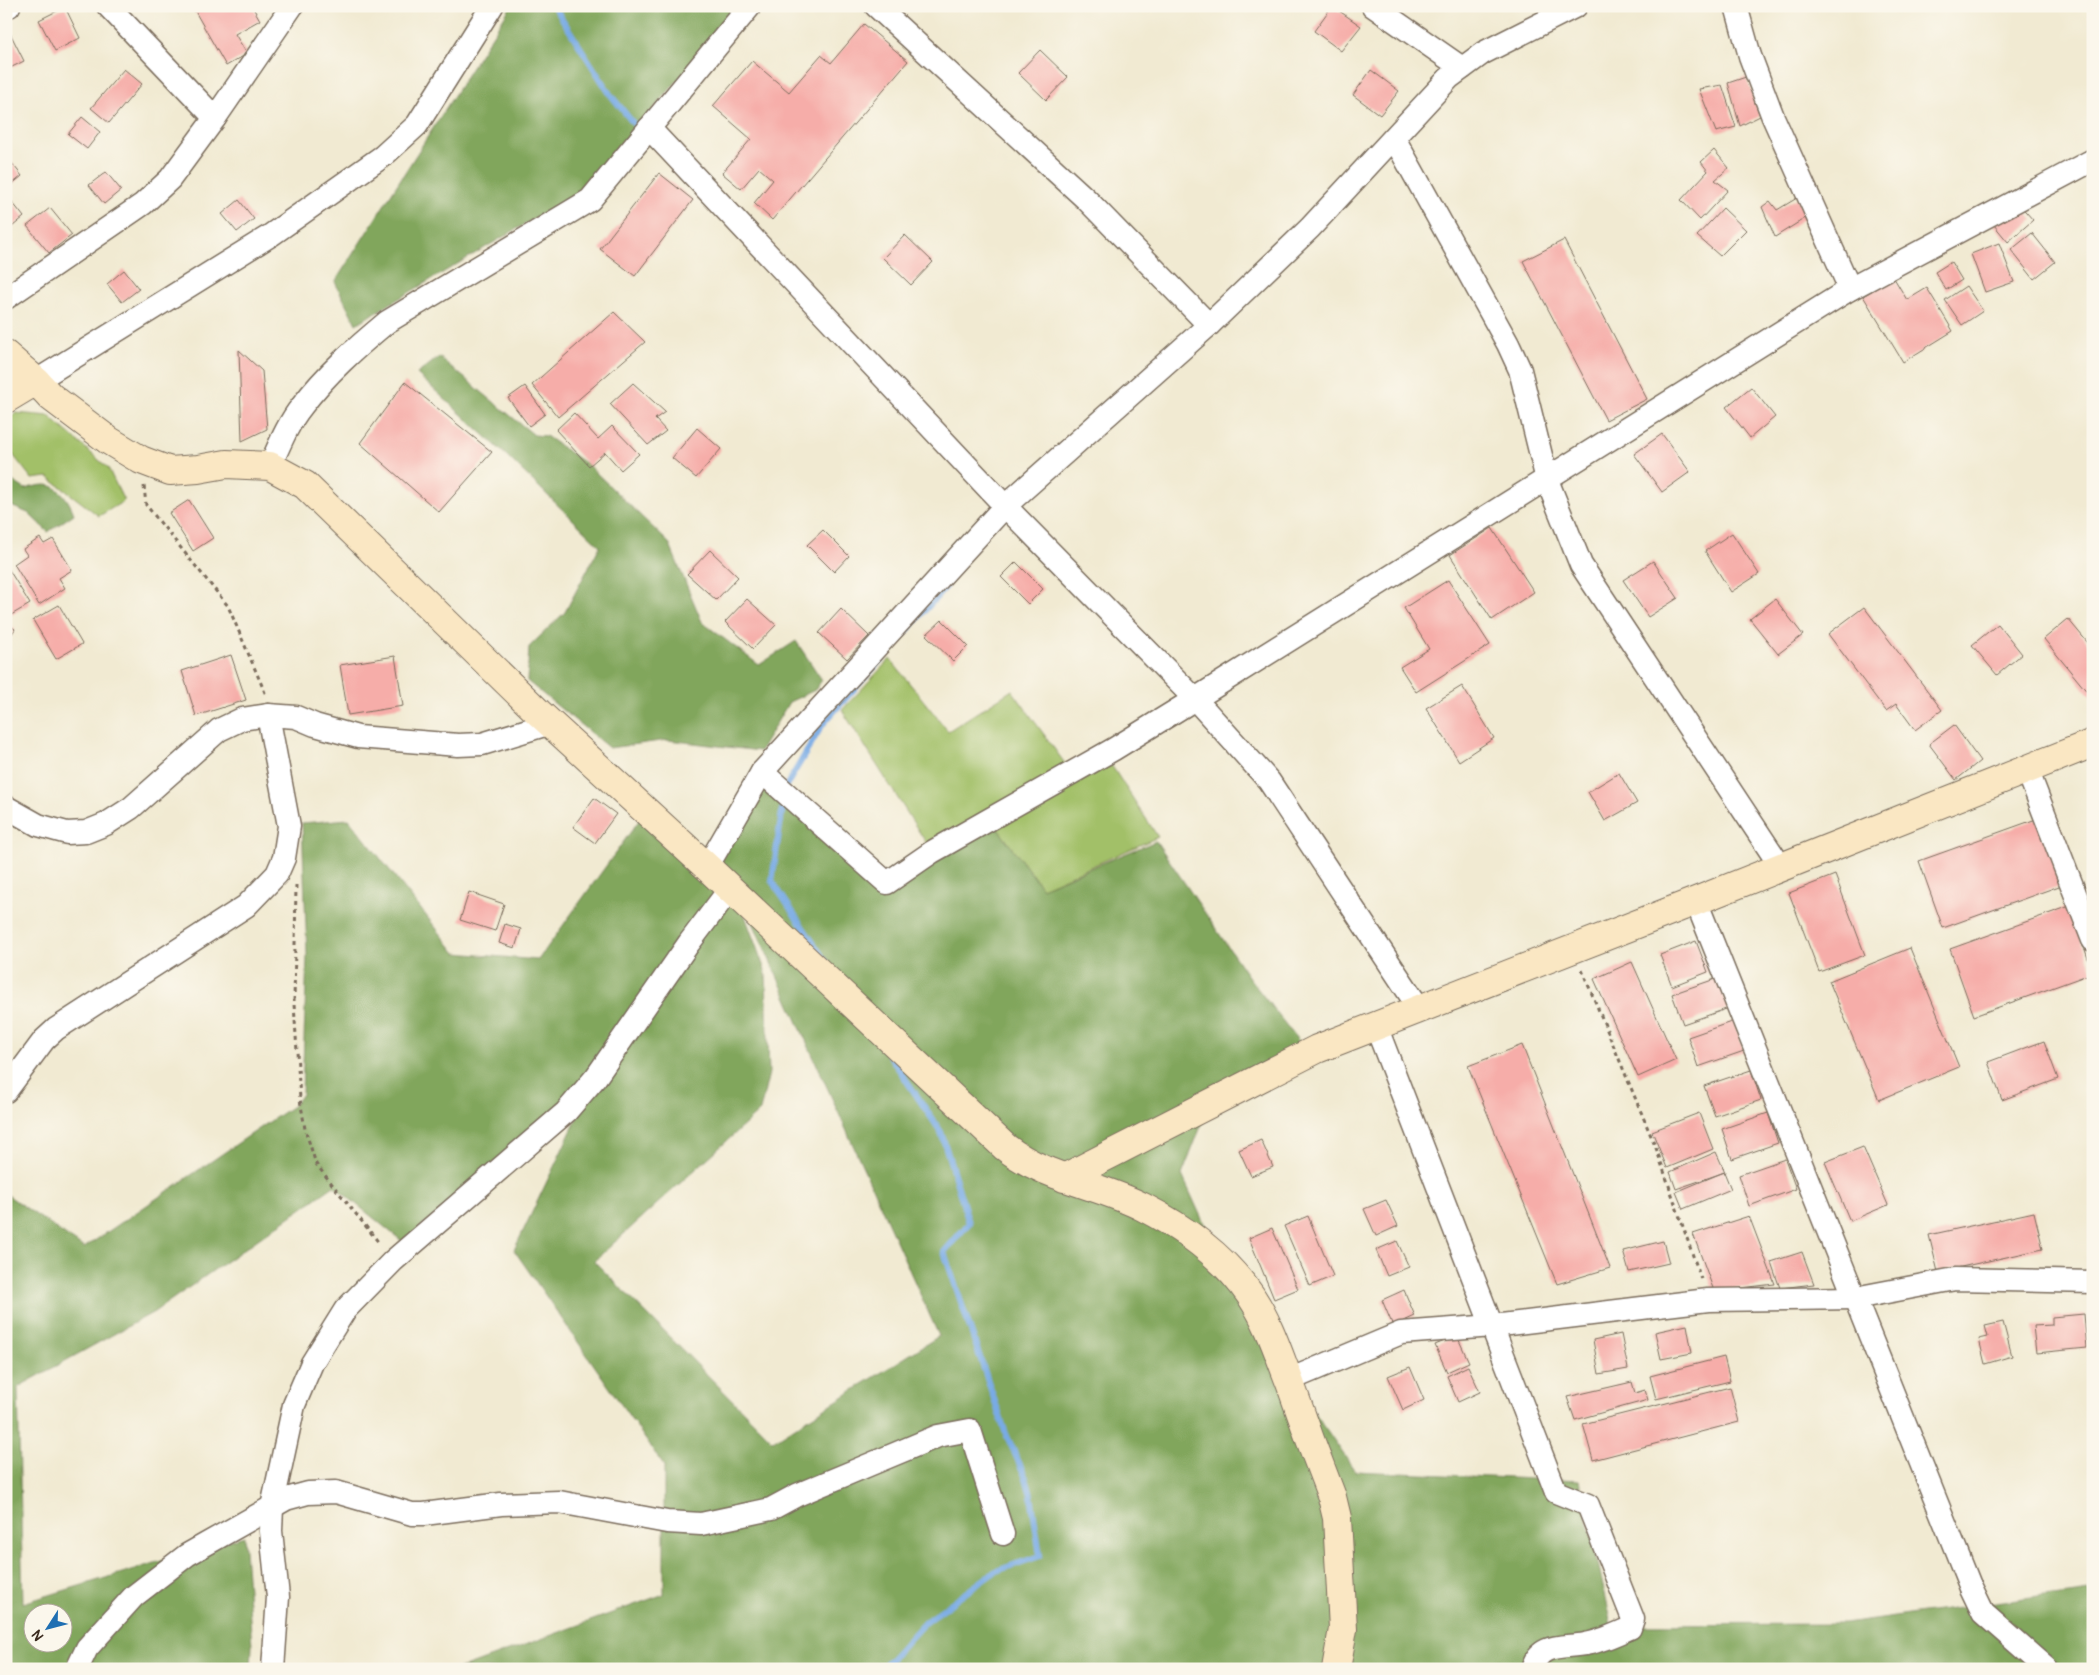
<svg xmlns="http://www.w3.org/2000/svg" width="2099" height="1675" viewBox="0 0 2099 1675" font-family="Pangolin,sans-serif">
  <rect width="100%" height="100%" fill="#fbf7ec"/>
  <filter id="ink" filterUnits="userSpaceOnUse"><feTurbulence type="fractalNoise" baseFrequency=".02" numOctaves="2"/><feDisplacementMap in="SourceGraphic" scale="10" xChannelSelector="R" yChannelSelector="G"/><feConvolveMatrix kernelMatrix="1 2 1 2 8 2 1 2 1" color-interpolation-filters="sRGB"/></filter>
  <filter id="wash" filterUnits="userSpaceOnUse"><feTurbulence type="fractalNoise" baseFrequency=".0096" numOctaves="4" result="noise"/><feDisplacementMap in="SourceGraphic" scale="20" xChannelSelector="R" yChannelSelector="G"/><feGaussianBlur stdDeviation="1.12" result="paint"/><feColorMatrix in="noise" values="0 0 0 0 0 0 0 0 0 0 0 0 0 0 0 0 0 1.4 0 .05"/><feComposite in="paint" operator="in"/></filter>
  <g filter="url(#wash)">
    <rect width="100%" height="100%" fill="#f1ead2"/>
    <g fill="#a2c067" stroke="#6e7542">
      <polygon points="16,413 49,416 108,468 124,501 99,516 48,477 32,479 6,446 6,420"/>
      <polygon points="890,659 948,731 1012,690 1066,765 932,852 842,710"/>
      <polygon points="1104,754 1158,837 1042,888 992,821"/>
    </g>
    <g fill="#81a65c" stroke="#5e683d" fill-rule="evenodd">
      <polygon points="511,6 741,6 586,188 356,324 335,282"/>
      <polygon points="439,357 534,435 546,436 589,466 669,543 702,622 759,665 796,641 822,680 815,690 789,702 760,751 668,740 609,748 527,681 529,647 565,612 600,546 506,455 417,374"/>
      <path d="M6 477 25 489C31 487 39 485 45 485 60 485 70 502 74 514L48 532 28 513 6 504Z"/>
      <path d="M769 782 887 888 992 821 1042 888 1156 841 1250 979 1308 1053 1212 1098 1182 1175 1241 1305 1355 1471 1579 1481 1612 1625 1844 1624 2089 1590 2093 1600V1669H459L664 1594V1466L514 1250 596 1079 403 1242 334 1186 154 1312 18 1387 23 1603 244 1536 252 1646 251 1669H6V1194L84 1248 294 1105 302 1094 307 955 302 823 349 819 456 953 538 960 640 819 740 902 766 973 769 1073 760 1111 594 1261 773 1441 939 1336 740 894 715 864ZM32 1612H62V1642H32Z"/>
    </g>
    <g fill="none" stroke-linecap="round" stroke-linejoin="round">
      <g stroke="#79abe5" stroke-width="6">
        <polyline points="554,6 610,94 641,133"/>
        <polyline points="785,788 823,724 945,588"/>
        <polyline points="784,798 772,881 826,962"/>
        <polyline points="882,1669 925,1622 996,1571 1040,1556 1031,1495 1026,1478 1006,1434 944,1252 969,1223 941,1132 888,1053"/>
      </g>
    </g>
    <g id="blocks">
      <g fill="#f6ada9">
        <polygon points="192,6 252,6 260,20 235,34 247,54 226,66"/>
        <polygon points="1332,6 1361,26 1341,51 1314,31"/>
        <polygon points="65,7 80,38 55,51 39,20"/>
        <polygon points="864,24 908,61 772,220 754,203 773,180 759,168 741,189 722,173 751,139 713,106 752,61 789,92 821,55 831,63"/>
        <polygon points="9,31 24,61 6,70 6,32"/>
        <polygon points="1040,50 1068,77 1046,100 1018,73"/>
        <polygon points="124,69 142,84 109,123 91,108"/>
        <polygon points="1371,70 1399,91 1380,115 1353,95"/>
        <polygon points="1746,77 1760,116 1740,126 1728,83"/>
        <polygon points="1722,85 1736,127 1716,132 1699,89"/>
        <polygon points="82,117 100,132 87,149 68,134"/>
        <polygon points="1714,150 1729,168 1715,180 1728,190 1700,220 1681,200 1708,171 1701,162"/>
        <polygon points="7,157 22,176 6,189 6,158"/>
        <polygon points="106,172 121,190 104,204 89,185"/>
        <polygon points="659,173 693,200 635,276 600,249"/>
        <polygon points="9,198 24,217 7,231 6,200"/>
        <polygon points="1797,198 1807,217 1775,237 1762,207 1770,201 1777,210"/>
        <polygon points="239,200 254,219 237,232 222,214"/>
        <polygon points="2019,204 2033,220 2008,242 1994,225"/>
        <polygon points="50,208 72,235 49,253 27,226"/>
        <polygon points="1723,208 1746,230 1720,256 1697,236"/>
        <polygon points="2032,233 2055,262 2034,279 2011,250"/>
        <polygon points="905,235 933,262 911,285 883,258"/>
        <polygon points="1564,240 1647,399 1606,420 1523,261"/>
        <polygon points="1999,243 2014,282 1985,292 1971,254"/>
        <polygon points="1951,262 1962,280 1946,290 1935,272"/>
        <polygon points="124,270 139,289 122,302 107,284"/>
        <polygon points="1894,278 1907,300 1927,288 1953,331 1903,362 1863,296"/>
        <polygon points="1966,286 1983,311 1962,325 1945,300"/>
        <polygon points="614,312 645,342 558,417 532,385"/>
        <polygon points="239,350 262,371 267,429 242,441"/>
        <polygon points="405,382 492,452 439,512 360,443"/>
        <polygon points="633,383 665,412 655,419 666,431 648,445 610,404"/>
        <polygon points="525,386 545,414 529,426 508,398"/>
        <polygon points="1751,387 1775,417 1750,438 1726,407"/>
        <polygon points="574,413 598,439 612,426 639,454 621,470 605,452 589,466 556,430"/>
        <polygon points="697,428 721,449 696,478 672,458"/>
        <polygon points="1662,434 1690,472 1662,492 1634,454"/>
        <polygon points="189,500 213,538 193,551 169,513"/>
        <polygon points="1492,528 1534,592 1492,620 1450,555"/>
        <polygon points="823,530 849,556 834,572 807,545"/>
        <polygon points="1732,533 1759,574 1731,592 1705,551"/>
        <polygon points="40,538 44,544 53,539 72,570 59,578 65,588 39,605 14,564 27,555 23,549"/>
        <polygon points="710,550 738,577 716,600 687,574"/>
        <polygon points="1653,561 1678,598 1648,617 1623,580"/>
        <polygon points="1016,562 1043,589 1028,604 1001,577"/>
        <polygon points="6,565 30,604 6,618"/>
        <polygon points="1448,580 1490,645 1416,692 1400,667 1429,649 1404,608"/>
        <polygon points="747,599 776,625 753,649 725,622"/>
        <polygon points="1775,599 1803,635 1778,654 1750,619"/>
        <polygon points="59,605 82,644 56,659 33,620"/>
        <polygon points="1864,607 1942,710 1915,730 1896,704 1886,711 1828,634"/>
        <polygon points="841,609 869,636 847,659 819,633"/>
        <polygon points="2068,619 2093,649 2093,699 2044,639"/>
        <polygon points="942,620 968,646 953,661 926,635"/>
        <polygon points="6,623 15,629 6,643"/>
        <polygon points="1998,624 2022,654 1997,675 1972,645"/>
        <polygon points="231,655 246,700 196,716 182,671"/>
        <polygon points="395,656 403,706 348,715 340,665"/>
        <polygon points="1462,686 1494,738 1459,761 1426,708"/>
        <polygon points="1954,725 1980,761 1956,780 1929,744"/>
        <polygon points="1619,773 1637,803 1605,821 1588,792"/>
        <polygon points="594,798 616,814 595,843 573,827"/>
        <polygon points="2039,818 2062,885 1943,928 1919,861"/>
        <polygon points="1835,875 1865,955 1819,972 1789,893"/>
        <polygon points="469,892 504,904 495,931 460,920"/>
        <polygon points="2070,906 2093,973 1974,1016 1950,949"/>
        <polygon points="505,924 521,929 515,948 499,943"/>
        <polygon points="1696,941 1708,972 1672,986 1660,955"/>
        <polygon points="1910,948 1959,1067 1879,1100 1829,981"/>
        <polygon points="1632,962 1676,1060 1638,1077 1594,979"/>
        <polygon points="1718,978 1729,1008 1683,1024 1672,994"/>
        <polygon points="1734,1021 1744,1051 1698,1067 1688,1037"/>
        <polygon points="2044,1041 2058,1079 2002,1100 1988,1062"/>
        <polygon points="1522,1045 1610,1268 1557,1284 1468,1066"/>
        <polygon points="1751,1070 1761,1100 1715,1116 1704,1086"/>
        <polygon points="1699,1113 1713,1149 1667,1168 1652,1131"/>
        <polygon points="1768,1113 1778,1143 1732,1159 1722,1129"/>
        <polygon points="1261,1140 1273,1167 1251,1176 1239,1150"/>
        <polygon points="1863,1147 1888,1205 1850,1221 1825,1162"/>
        <polygon points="1716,1152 1725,1172 1676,1189 1670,1172"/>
        <polygon points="1785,1159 1796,1189 1749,1206 1739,1175"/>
        <polygon points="1724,1172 1731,1189 1683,1209 1676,1192"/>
        <polygon points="1386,1200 1398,1226 1376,1236 1364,1209"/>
        <polygon points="2034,1212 2043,1249 1938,1272 1929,1235"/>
        <polygon points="1308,1216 1333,1276 1310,1286 1284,1226"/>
        <polygon points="1749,1216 1775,1284 1714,1291 1693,1234"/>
        <polygon points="1272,1228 1298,1289 1274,1299 1249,1238"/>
        <polygon points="1397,1241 1409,1267 1387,1276 1376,1250"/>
        <polygon points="1663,1241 1669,1263 1629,1272 1623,1251"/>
        <polygon points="1802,1252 1814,1284 1780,1288 1771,1262"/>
        <polygon points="1404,1290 1415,1316 1393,1326 1382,1300"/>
        <polygon points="2084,1314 2087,1348 2036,1353 2033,1326 2052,1325 2052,1317"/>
        <polygon points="2003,1322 2012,1356 1985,1364 1979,1339 1988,1337 1985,1326"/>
        <polygon points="1687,1325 1692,1353 1661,1359 1655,1332"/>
        <polygon points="1621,1334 1628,1369 1599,1374 1593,1340"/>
        <polygon points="1457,1336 1469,1362 1447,1372 1435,1345"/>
        <polygon points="1724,1357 1730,1381 1656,1399 1650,1376"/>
        <polygon points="1468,1366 1480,1392 1458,1402 1447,1376"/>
        <polygon points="1410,1367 1424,1400 1403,1410 1388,1376"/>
        <polygon points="1632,1382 1635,1393 1645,1390 1648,1400 1575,1420 1567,1397"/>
        <polygon points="1730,1387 1739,1422 1593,1460 1583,1424"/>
      </g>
    </g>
  </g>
  <g filter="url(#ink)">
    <use href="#blocks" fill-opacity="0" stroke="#7b6d5d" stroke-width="1"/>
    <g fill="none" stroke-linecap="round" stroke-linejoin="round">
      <defs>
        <g id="street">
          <polyline points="108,6 215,118"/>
          <polyline points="876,6 1086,199 1209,325"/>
          <polyline points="1373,6 1462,68"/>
          <polyline points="1736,6 1750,56 1773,117 1850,289"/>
          <polyline points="6,7 9,6"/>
          <polyline points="649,128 1005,506 1195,699 1269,781 1419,1008"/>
          <polyline points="1394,138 1508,344 1520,370 1547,480 1581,565 1781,867"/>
          <polyline points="6,298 143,204 170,179 215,118 292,6"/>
          <polyline points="36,381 271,235 383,156 417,125 492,6"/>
          <path d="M270 466C279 446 288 423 302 406 326 374 357 347 387 322L590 200 750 6"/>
          <polyline points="2027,769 2093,940"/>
          <polyline points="762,772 887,883 932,852 1114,749 1195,699 1850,289 2093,160"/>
          <polyline points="6,807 38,825 67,833 86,832 106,824 131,808 219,730 242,719 268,715 296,717 315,725 358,737 458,745 482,744 551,723"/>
          <polyline points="707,867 762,772 1005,506 1209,325 1310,228 1449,78 1483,53 1576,6"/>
          <polyline points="1696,901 1971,1588 1983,1613 2047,1669"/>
          <path d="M1376 1026 1556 1492 1588 1505 1633 1619 1630 1628C1616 1634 1600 1642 1585 1644 1563 1648 1539 1642 1532 1669"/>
          <polyline points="6,1091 44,1040 56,1029 246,906 277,874 284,858 289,826 268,715"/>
          <polyline points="1289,1380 1401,1333 1493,1326 1708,1300 1855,1298 1955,1279 2093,1282"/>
          <polyline points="77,1669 87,1648 134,1596 187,1555 286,1499 308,1493 336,1492 412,1514 424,1514 501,1504 559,1502 667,1522 701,1524 771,1509 797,1495 938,1436 970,1430 1003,1534"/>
          <polyline points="273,1669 278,1597 271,1531 272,1507 294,1405 312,1363 345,1310 393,1261 566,1112 596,1077 689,943 729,890"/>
        </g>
        <g id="secondary">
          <polyline points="6,355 36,381"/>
          <path d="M6 399 36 381 51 397 108 440 141 460 170 471 198 469 226 464 270 466 305 485 539 713 707 867 1005 1147C1046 1179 1098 1184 1143 1207 1184 1228 1225 1258 1251 1296 1269 1323 1278 1352 1290 1383 1303 1421 1317 1459 1332 1497L1337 1518 1343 1629 1336 1669"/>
          <polyline points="1064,1178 1317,1049 1696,901 2093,743"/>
        </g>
      </defs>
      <use href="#street" stroke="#7b6d5d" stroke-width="25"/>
      <use href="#secondary" stroke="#7b6d5d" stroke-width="30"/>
      <g stroke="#7b6d5d" stroke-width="3" stroke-dasharray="4 4" stroke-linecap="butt">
        <polyline points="144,486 146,505 228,606 266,695"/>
        <polyline points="296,885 294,1004 300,1099 305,1129 316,1164 380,1244"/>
        <polyline points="1582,970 1656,1148 1701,1279"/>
      </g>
      <use href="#street" stroke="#fff" stroke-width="22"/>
      <use href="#secondary" stroke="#fae7c3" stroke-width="28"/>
    </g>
  </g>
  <rect width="2099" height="1675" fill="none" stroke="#fbf7ec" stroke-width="25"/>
  <g transform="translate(48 1628) rotate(234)"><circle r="24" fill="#fbf7ec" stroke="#aea59a"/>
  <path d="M0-4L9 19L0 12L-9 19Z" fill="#1f6fb2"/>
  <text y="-8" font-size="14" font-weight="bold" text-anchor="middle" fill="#3b2a1e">N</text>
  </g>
</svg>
